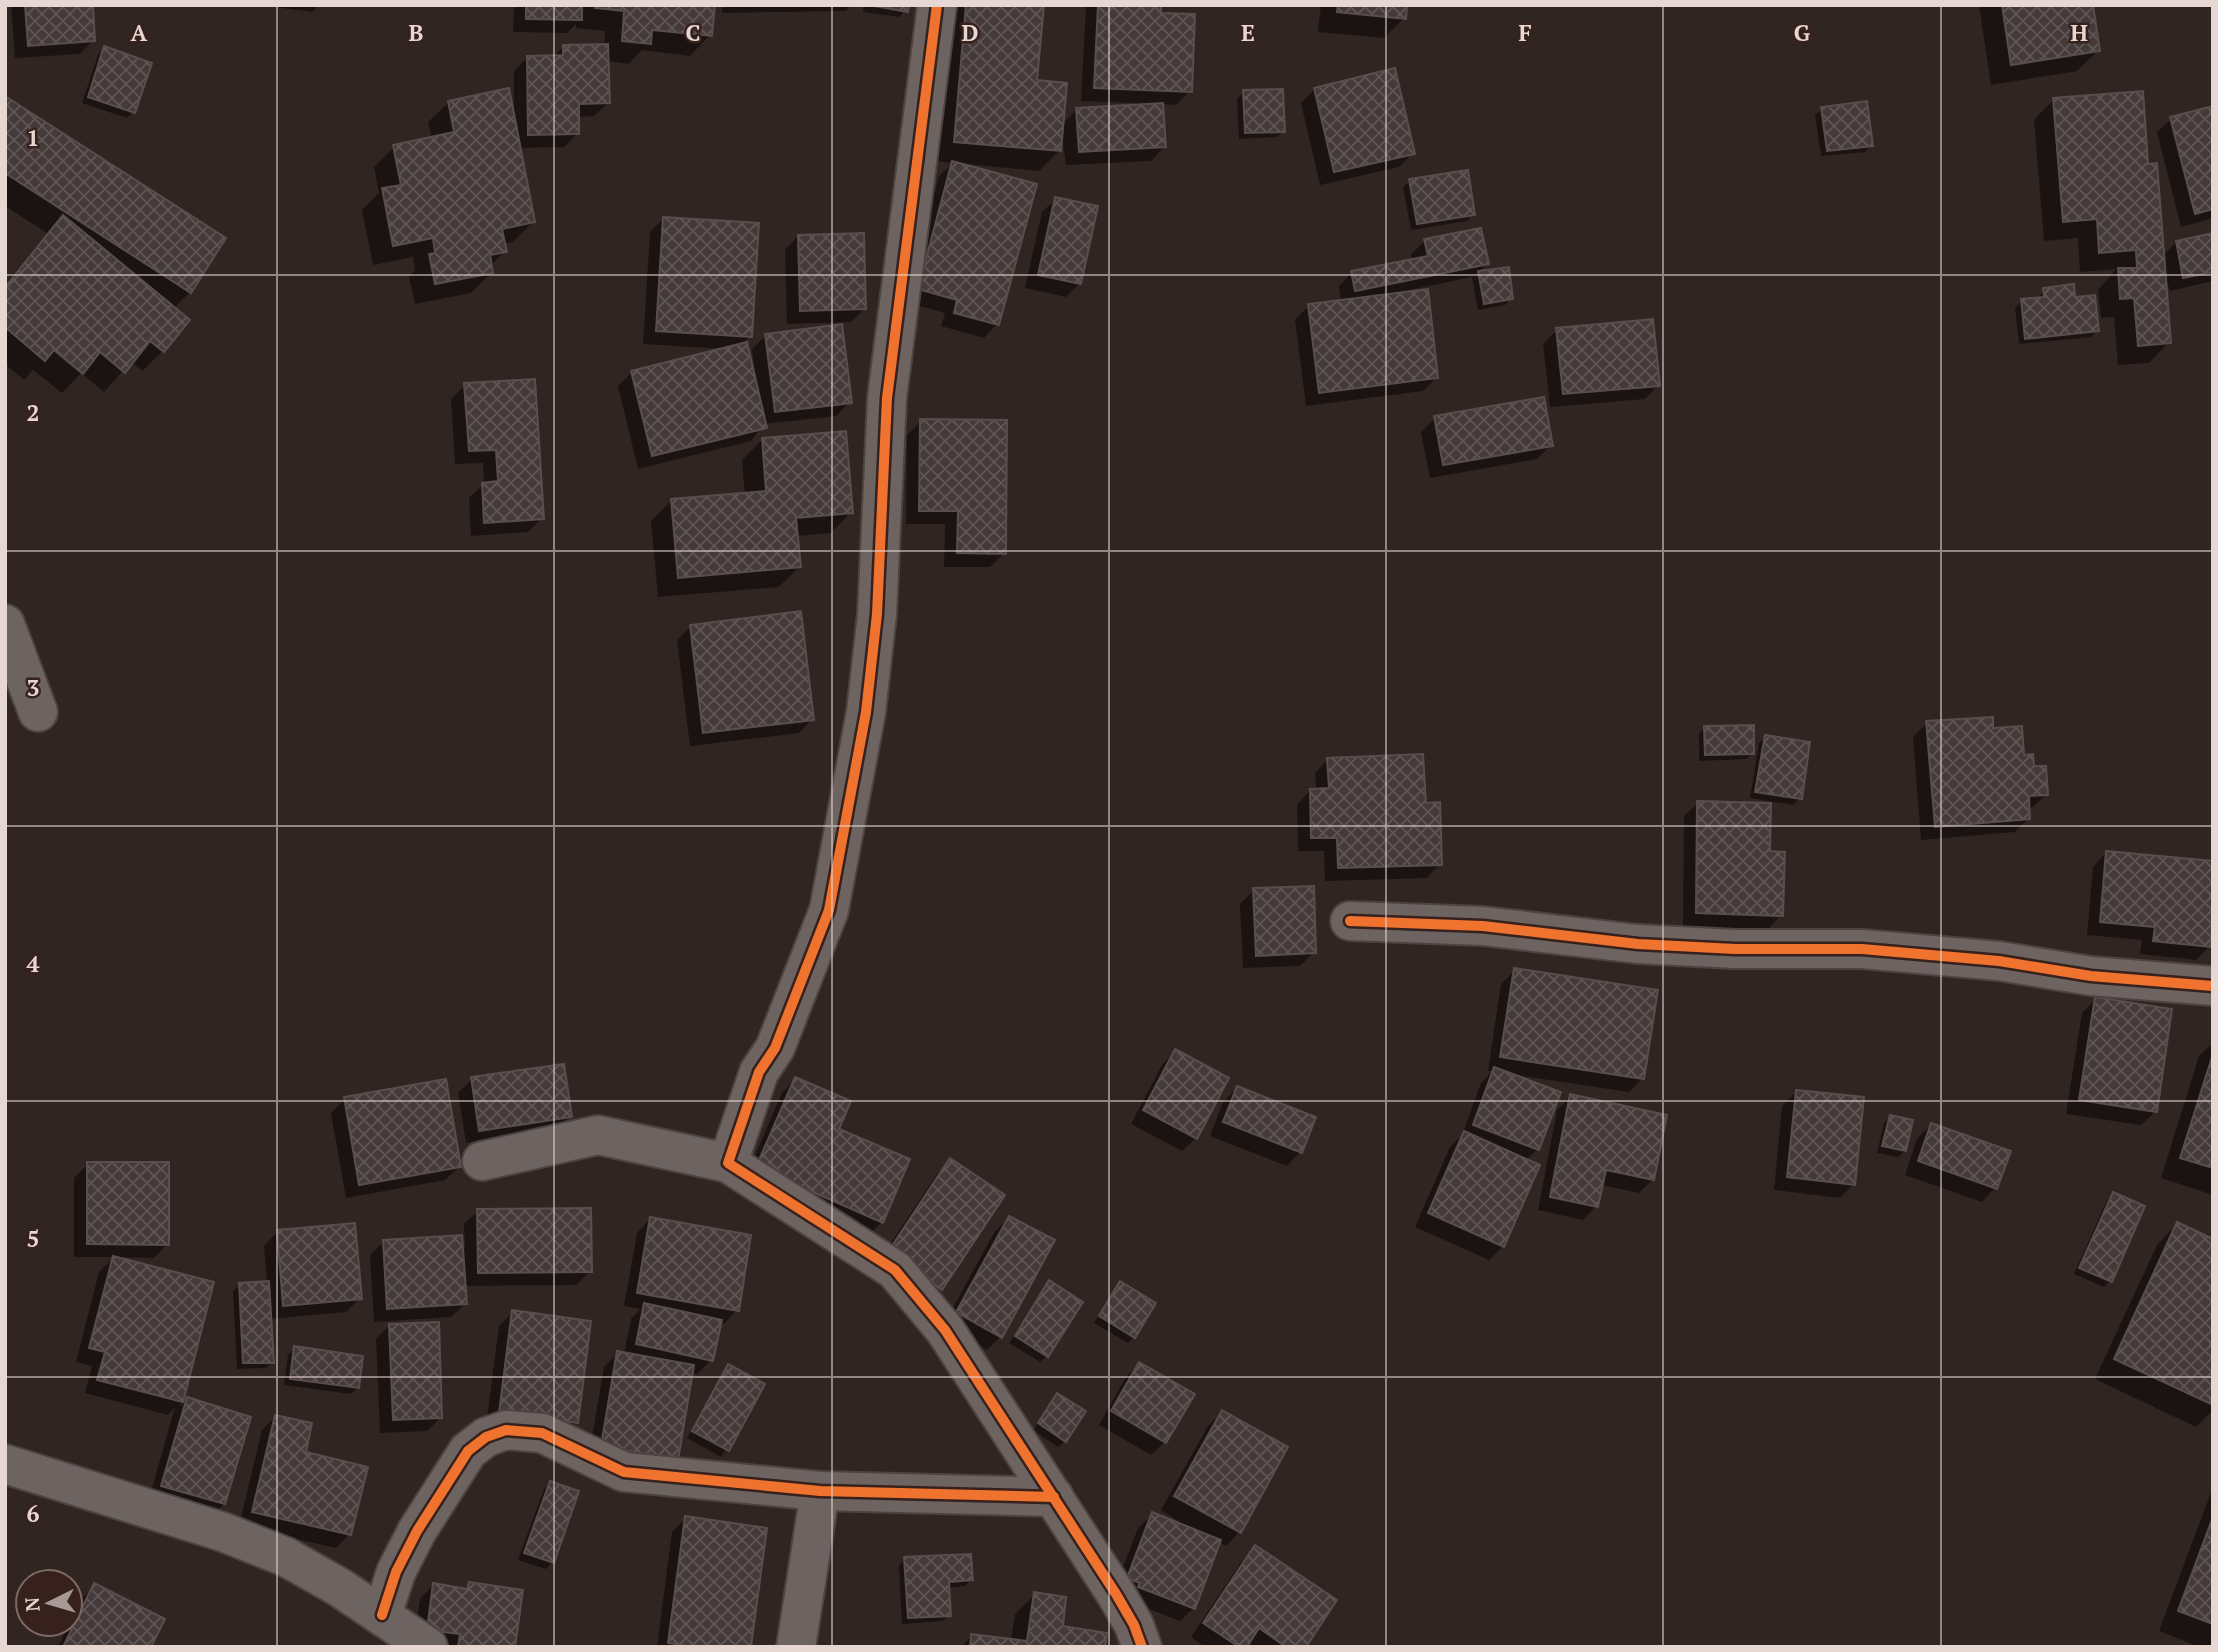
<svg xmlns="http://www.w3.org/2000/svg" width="2218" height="1652" viewBox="0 0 2218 1652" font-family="'PT Serif',serif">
  <defs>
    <pattern id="building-cross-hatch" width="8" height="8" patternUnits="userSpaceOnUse" patternTransform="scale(1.75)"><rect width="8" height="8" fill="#453a3a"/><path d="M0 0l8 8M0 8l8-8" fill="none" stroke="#605656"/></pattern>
  </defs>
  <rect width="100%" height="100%" fill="#312522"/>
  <g fill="#0007">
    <polygon points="11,5 91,5 93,40 80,54 15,58"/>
    <polygon points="259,5 319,5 313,12"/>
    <polygon points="514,5 713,5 710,35 690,56 642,50 629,64 607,61 608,103 594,116 577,117 578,133 564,147 519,148 533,222 513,242 503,244 505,251 490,266 492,272 471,293 415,304 409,276 415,271 413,257 373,265 362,210 379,193 374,167 394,147 432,139 428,122 449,102 514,116 514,71 527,58 553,57 564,46 604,46 605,31 576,28 576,24 567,33 513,32"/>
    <polygon points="722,5 851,5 846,11 722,13"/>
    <polygon points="864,5 907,5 900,17 863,12"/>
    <polygon points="948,5 1042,5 1035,82 1062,125 1077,109 1135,106 1135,103 1081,101 1086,5 1159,5 1159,15 1190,91 1176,105 1162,104 1164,147 1151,161 1066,165 1061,128 1060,150 1039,171 966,164 997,324 984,338 941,326 945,313 905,302 939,176 953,163 935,161"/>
    <polygon points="1321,5 1405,5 1404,18 1384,38 1318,32"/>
    <polygon points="1979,5 2091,5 2098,51 2077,71 1991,85"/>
    <polygon points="104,48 133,112 127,118 82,103 98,55"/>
    <polygon points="1315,89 1413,153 1399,167 1320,185 1301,103"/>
    <polygon points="1244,92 1284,131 1277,137 1239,139 1237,99"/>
    <polygon points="5,98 190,292 173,309 187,320 163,351 142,371 131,362 104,392 81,373 62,393 33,370 24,380 5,364 5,284 47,233 5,206"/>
    <polygon points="2054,99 2147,166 2163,256 2176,242 2213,235 2213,281 2170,291 2164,273 2169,342 2149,363 2118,365 2114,317 2101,318 2098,290 2116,269 2080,272 2078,238 2044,241 2034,120"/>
    <polygon points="2213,108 2213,218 2181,227 2157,132 2171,119"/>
    <polygon points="1822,109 1871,145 1865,152 1821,156 1815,115"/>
    <polygon points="1410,181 1473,214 1467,221 1411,230 1403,187"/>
    <polygon points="1056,199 1079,284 1066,297 1025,288 1042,212"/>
    <polygon points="664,218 750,336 740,346 753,375 755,374 752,349 766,335 850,402 836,416 764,424 751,441 638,469 618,386 632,372 724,349 643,344 650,232"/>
    <polygon points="798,236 865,308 851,322 787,324 785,250"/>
    <polygon points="1425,241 1487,264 1477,273 1507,269 1511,298 1505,305 1478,310 1472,277 1405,291 1436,378 1423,391 1306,406 1295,320 1308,306 1341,302 1339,286 1352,272 1413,261 1411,254"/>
    <polygon points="2044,289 2074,299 2097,331 2091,337 2019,344 2015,308 2021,301 2038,300"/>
    <polygon points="1557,330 1658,385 1645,399 1550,407 1543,344"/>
    <polygon points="465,385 542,518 528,532 471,536 469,498 484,484 483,463 455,464 451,399"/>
    <polygon points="1435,418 1551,445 1537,459 1430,478 1421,432"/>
    <polygon points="921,421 1004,553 990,567 944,567 945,524 906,524 907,435"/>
    <polygon points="762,440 851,512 831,533 796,536 799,567 779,587 658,597 651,521 671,501 745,495 742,460"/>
    <polygon points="691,626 812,719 799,733 690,746 677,640"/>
    <polygon points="1927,723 1992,730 2032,768 2046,795 2032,808 2028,809 2028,819 2015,832 1921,840 1913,737"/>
    <polygon points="1705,727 1753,753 1746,759 1699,761 1699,734"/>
    <polygon points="1765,737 1800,798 1793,805 1750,798 1759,743"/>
    <polygon points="1328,759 1424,805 1440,864 1427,878 1325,881 1324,851 1298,851 1297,804 1310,791 1316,790 1315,773"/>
    <polygon points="1698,803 1768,853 1781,915 1768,929 1683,927 1684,816"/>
    <polygon points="2106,853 2213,863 2210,946 2196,960 2140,954 2142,940 2087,935 2093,867"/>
    <polygon points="1254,890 1314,952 1300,966 1243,968 1240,904"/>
    <polygon points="1515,970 1643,1078 1629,1092 1515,1075 1538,1149 1526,1160 1503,1246 1489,1260 1415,1227 1450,1147 1462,1135 1481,1083 1492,1071 1488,1071 1501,984"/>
    <polygon points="2096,999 2155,1112 2141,1125 2066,1114 2082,1013"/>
    <polygon points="2213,1043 2213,1195 2161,1178 2199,1056"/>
    <polygon points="1175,1051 1196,1138 1182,1151 1131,1124 1162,1065"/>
    <polygon points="472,1079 570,1116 556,1130 466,1143 458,1093"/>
    <polygon points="795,1079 837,1130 882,1222 868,1236 744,1181 782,1093"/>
    <polygon points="1237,1088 1300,1152 1287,1166 1210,1136 1223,1102"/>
    <polygon points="1796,1092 1853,1184 1840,1198 1774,1190 1782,1106"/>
    <polygon points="1571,1096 1653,1179 1639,1193 1601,1185 1596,1206 1583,1220 1538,1210 1557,1110"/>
    <polygon points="345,1099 459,1167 445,1180 346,1198 331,1113"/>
    <polygon points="1891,1117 1905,1151 1898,1157 1877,1153 1884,1123"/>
    <polygon points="1931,1125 2008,1152 1995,1188 1982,1202 1905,1175 1917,1139"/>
    <polygon points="951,1160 941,1289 927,1302 875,1267 937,1174"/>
    <polygon points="88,1164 167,1244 154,1258 116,1257 212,1284 180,1407 187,1399 224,1504 210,1517 149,1499 175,1407 168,1415 85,1393 92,1366 76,1362 99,1272 114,1257 74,1257 74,1178"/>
    <polygon points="2113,1194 2110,1281 2104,1287 2074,1274 2107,1200"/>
    <polygon points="478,1211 590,1271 576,1285 464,1286 465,1304 451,1317 374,1322 370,1255 384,1241 465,1249 464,1224"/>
    <polygon points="1009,1218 1001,1336 987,1350 943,1326 995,1231"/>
    <polygon points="650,1219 737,1310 724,1324 719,1323 711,1360 697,1374 691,1373 677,1460 588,1460 604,1367 618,1353 624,1354 631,1319 640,1309 624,1306 637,1233"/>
    <polygon points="2177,1224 2213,1241 2213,1410 2196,1427 2095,1379 2157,1245"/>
    <polygon points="277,1232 360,1298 346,1312 270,1319 272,1362 266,1368 237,1369 233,1291 240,1285 267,1283 264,1246"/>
    <polygon points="1050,1283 1047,1356 1040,1362 1009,1343"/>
    <polygon points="1120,1284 1134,1337 1128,1343 1094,1323"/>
    <polygon points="513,1312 576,1422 562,1436 486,1426 499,1326"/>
    <polygon points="390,1325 441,1417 427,1431 380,1433 376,1339"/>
    <polygon points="295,1348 357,1388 351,1394 284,1385 288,1355"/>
    <polygon points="1140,1364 1165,1442 1151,1455 1099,1425 1126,1377"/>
    <polygon points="729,1366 763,1385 721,1457 687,1438"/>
    <polygon points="1058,1395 1065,1441 1058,1447 1033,1430"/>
    <polygon points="1222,1412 1286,1448 1239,1532 1226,1546 1219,1542 1194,1608 1180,1621 1126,1600 1114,1591 1138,1528 1152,1515 1192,1530 1161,1510 1208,1426"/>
    <polygon points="275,1417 304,1454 349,1534 336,1548 239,1526 262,1430"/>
    <polygon points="550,1483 553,1562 546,1569 518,1560 544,1489"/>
    <polygon points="2213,1487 2213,1647 2199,1647 2159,1631"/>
    <polygon points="686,1518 749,1647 657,1647 672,1532"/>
    <polygon points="1255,1547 1304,1647 1253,1647 1247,1643 1245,1647 1205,1647 1191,1637 1242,1561"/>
    <polygon points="905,1559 971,1580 965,1586 948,1588 949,1615 943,1621 902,1624 899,1566"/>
    <polygon points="469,1584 513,1647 441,1647 414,1643 420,1599 433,1585 463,1590"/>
    <polygon points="95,1586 149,1647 58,1647 81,1599"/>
    <polygon points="1035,1594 1061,1628 1104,1647 961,1647 972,1635 1011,1641 1015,1614"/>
  </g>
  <g fill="url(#building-cross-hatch)" stroke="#594e4d" stroke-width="2">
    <polygon points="25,5 93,5 95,41 28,46"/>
    <polygon points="526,5 582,5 582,20 526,19"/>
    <polygon points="596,5 715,5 712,36 652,30 651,44 622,41 624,11 595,8"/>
    <polygon points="869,5 909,5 908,12"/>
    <polygon points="966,5 1044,5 1037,80 1067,83 1061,151 954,142"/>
    <polygon points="1098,5 1161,5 1161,13 1195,14 1192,92 1094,88"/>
    <polygon points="1338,5 1407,5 1406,19 1337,12"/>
    <polygon points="2002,5 2093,5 2100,51 2011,65"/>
    <polygon points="608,44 610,103 579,104 579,134 528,135 527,56 563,55 563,45"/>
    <polygon points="104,46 152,63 135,113 88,97"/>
    <polygon points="1395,68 1415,154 1334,172 1314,88"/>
    <polygon points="509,88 535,222 502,229 507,252 490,255 493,273 435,284 429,254 435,253 433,238 393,246 382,188 401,185 393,145 454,132 448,101"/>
    <polygon points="1283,89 1285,132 1245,133 1243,90"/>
    <polygon points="2143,91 2148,164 2157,163 2171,343 2138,346 2134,298 2120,299 2118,268 2137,268 2136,250 2099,253 2097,219 2063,222 2053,98"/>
    <polygon points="5,96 226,238 191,293 5,173"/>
    <polygon points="1867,101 1873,146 1827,151 1821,107"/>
    <polygon points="1163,103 1166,147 1079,152 1076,108"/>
    <polygon points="2213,106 2213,209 2195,214 2170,117"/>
    <polygon points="952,161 1037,184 999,325 954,313 957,300 918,289"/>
    <polygon points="1468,170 1475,215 1417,224 1409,179"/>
    <polygon points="1055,197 1098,206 1081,284 1038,275"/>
    <polygon points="63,215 190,320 164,352 150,341 125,373 100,352 83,374 54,350 45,361 5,327 5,287"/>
    <polygon points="663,217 759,223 752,337 656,331"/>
    <polygon points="1481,228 1489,264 1355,291 1351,271 1428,256 1424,239"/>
    <polygon points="864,233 866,309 800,311 798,235"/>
    <polygon points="2213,233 2213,272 2183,278 2176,241"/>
    <polygon points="1509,267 1513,299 1484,304 1478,271"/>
    <polygon points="2074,284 2075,297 2095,295 2099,331 2025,339 2021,299 2044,297 2043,288"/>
    <polygon points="1428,289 1438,378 1319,393 1308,304"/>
    <polygon points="1653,319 1660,386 1563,394 1556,328"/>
    <polygon points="842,324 852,403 775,412 765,334"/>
    <polygon points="747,342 767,428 652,456 631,371"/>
    <polygon points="535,379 544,519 484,523 482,483 498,481 496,450 469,451 464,383"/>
    <polygon points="1544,397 1553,446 1443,465 1434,416"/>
    <polygon points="920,419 1007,420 1006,554 957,553 958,511 919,511"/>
    <polygon points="846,431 853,513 796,518 801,567 678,578 671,499 766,491 762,438"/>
    <polygon points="801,611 814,720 703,733 690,625"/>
    <polygon points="1993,717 1993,728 2022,726 2024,755 2033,754 2034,766 2046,766 2048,795 2029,796 2030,819 1935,827 1926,721"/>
    <polygon points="1754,725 1754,754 1705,755 1704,726"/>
    <polygon points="1765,735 1810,742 1802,799 1755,792"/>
    <polygon points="1423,754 1426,803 1440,802 1442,865 1338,868 1337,838 1311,838 1310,789 1329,788 1327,758"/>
    <polygon points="1697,801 1771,803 1770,851 1785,852 1783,916 1696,913"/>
    <polygon points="2106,851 2213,861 2211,947 2153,941 2155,927 2100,922"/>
    <polygon points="1314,886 1316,953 1256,956 1253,888"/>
    <polygon points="1514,968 1658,990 1644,1079 1500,1057"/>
    <polygon points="2095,997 2172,1009 2157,1112 2079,1100"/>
    <polygon points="1175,1049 1229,1078 1197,1139 1143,1110"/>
    <polygon points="2213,1054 2213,1168 2180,1158"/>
    <polygon points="564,1064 572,1117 479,1131 471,1077"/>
    <polygon points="1494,1067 1561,1092 1539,1150 1473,1125"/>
    <polygon points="795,1077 851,1101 839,1129 910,1159 883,1223 756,1167"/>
    <polygon points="446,1079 461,1167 359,1185 344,1097"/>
    <polygon points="1237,1086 1316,1117 1302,1153 1223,1122"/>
    <polygon points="1796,1090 1864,1097 1855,1185 1787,1177"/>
    <polygon points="1570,1094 1667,1115 1654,1180 1606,1170 1598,1207 1550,1197"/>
    <polygon points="1890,1115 1913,1120 1906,1151 1882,1146"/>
    <polygon points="1931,1123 2011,1151 1997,1189 1918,1161"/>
    <polygon points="1464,1131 1540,1165 1504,1247 1428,1213"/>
    <polygon points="950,1158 1005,1195 942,1290 888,1252"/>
    <polygon points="87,1162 169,1162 169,1245 87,1244"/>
    <polygon points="2113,1192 2145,1206 2112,1282 2079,1268"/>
    <polygon points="591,1208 592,1272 478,1273 477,1209"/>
    <polygon points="1009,1216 1055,1240 1002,1338 956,1312"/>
    <polygon points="650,1217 751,1235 739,1311 637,1293"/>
    <polygon points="2177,1222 2213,1239 2213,1405 2114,1359"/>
    <polygon points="355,1223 362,1299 283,1306 277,1230"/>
    <polygon points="462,1235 467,1304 387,1309 383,1240"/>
    <polygon points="113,1256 214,1282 183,1402 97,1380 105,1352 89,1348"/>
    <polygon points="1049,1280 1083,1302 1048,1357 1015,1336"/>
    <polygon points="269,1281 274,1363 243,1363 239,1283"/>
    <polygon points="1120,1281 1156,1303 1135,1338 1099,1316"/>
    <polygon points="644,1303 722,1320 713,1361 636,1344"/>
    <polygon points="512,1310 591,1321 578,1423 499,1413"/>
    <polygon points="439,1322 442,1418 393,1420 389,1324"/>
    <polygon points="294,1346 363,1356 359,1388 290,1379"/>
    <polygon points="617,1351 694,1365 678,1460 601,1446"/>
    <polygon points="1139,1362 1195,1394 1166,1443 1111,1411"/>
    <polygon points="728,1364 765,1384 729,1451 692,1431"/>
    <polygon points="1057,1393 1086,1411 1066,1442 1038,1423"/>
    <polygon points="187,1397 251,1417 225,1504 161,1486"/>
    <polygon points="1222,1410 1288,1447 1241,1533 1174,1496"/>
    <polygon points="275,1415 312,1423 306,1452 368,1467 351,1535 252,1512"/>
    <polygon points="550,1481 579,1491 554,1563 524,1553"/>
    <polygon points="1152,1512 1221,1540 1195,1609 1138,1587 1140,1583 1127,1578"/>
    <polygon points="685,1516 767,1528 751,1647 695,1647 668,1643"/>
    <polygon points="2213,1517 2213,1624 2178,1611"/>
    <polygon points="1255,1545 1337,1600 1306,1647 1286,1647 1259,1628 1247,1647 1239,1647 1203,1623"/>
    <polygon points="971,1554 973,1580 949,1582 951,1616 908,1618 904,1557"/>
    <polygon points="469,1582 523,1590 515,1647 458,1647 460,1634 427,1630 433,1583 467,1589"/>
    <polygon points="94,1583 165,1619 151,1647 63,1647"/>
    <polygon points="1034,1592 1066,1597 1063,1626 1107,1633 1105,1647 970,1647 971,1634 1027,1641"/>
  </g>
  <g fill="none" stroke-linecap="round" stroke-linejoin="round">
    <defs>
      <g id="minor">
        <polyline points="937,5 887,398 877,614 866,712 829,910 775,1048 759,1072 728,1163 895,1270 945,1330 1116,1594 1134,1625 1142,1647"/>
        <polyline points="5,624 38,712"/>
        <polyline points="1350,921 1483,926 1638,944 1735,949 1862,949 1999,961 2091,976 2213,986"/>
        <polyline points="482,1161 598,1135 728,1163"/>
        <polyline points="5,1464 223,1532 286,1557 339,1587 428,1647"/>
        <polyline points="382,1615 396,1572 417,1531 468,1451 486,1437 506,1430 542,1433 624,1472 820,1491 1054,1497"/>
        <polyline points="796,1647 820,1491"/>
      </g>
    </defs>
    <use href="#minor" stroke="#4d4340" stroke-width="42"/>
    <use href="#minor" stroke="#6d6462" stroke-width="38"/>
    <defs>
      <g id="cycleway">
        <polyline points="937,5 887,398 877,614 866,712 829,910 775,1048 759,1072 728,1163 895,1270 945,1330 1116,1594 1134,1625 1142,1647"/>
        <polyline points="1350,921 1483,926 1638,944 1735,949 1862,949 1999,961 2091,976 2213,986"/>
        <polyline points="382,1615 396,1572 417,1531 468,1451 486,1437 506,1430 542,1433 624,1472 820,1491 1054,1497"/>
      </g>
    </defs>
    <use href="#cycleway" stroke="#37211c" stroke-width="15"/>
    <use href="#cycleway" stroke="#ef722f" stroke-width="10"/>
  </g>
  <path fill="none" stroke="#e6d7d3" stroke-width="2" stroke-opacity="0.55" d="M277 5V1647M554 5V1647M832 5V1647M1109 5V1647M1386 5V1647M1663 5V1647M1941 5V1647M5 275H2213M5 551H2213M5 826H2213M5 1101H2213M5 1377H2213"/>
  <g font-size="23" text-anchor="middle" font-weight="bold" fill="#e6d7d3" stroke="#37211c" stroke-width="5" stroke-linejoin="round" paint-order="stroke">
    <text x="139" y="41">A</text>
    <text x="416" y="41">B</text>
    <text x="693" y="41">C</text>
    <text x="970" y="41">D</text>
    <text x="1248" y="41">E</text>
    <text x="1525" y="41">F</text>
    <text x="1802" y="41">G</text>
    <text x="2079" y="41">H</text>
    <text x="33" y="146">1</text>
    <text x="33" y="421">2</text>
    <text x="33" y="696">3</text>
    <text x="33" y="972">4</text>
    <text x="33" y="1247">5</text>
    <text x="33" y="1522">6</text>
  </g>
  <rect width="2218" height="1652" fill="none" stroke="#e6d7d3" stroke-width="14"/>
  <g transform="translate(49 1603) rotate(265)"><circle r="33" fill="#37211c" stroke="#7d6a65" stroke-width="2"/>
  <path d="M0-5L12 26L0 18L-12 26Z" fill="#a79995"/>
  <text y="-10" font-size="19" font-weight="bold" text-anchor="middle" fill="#e6d7d3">N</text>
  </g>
</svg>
